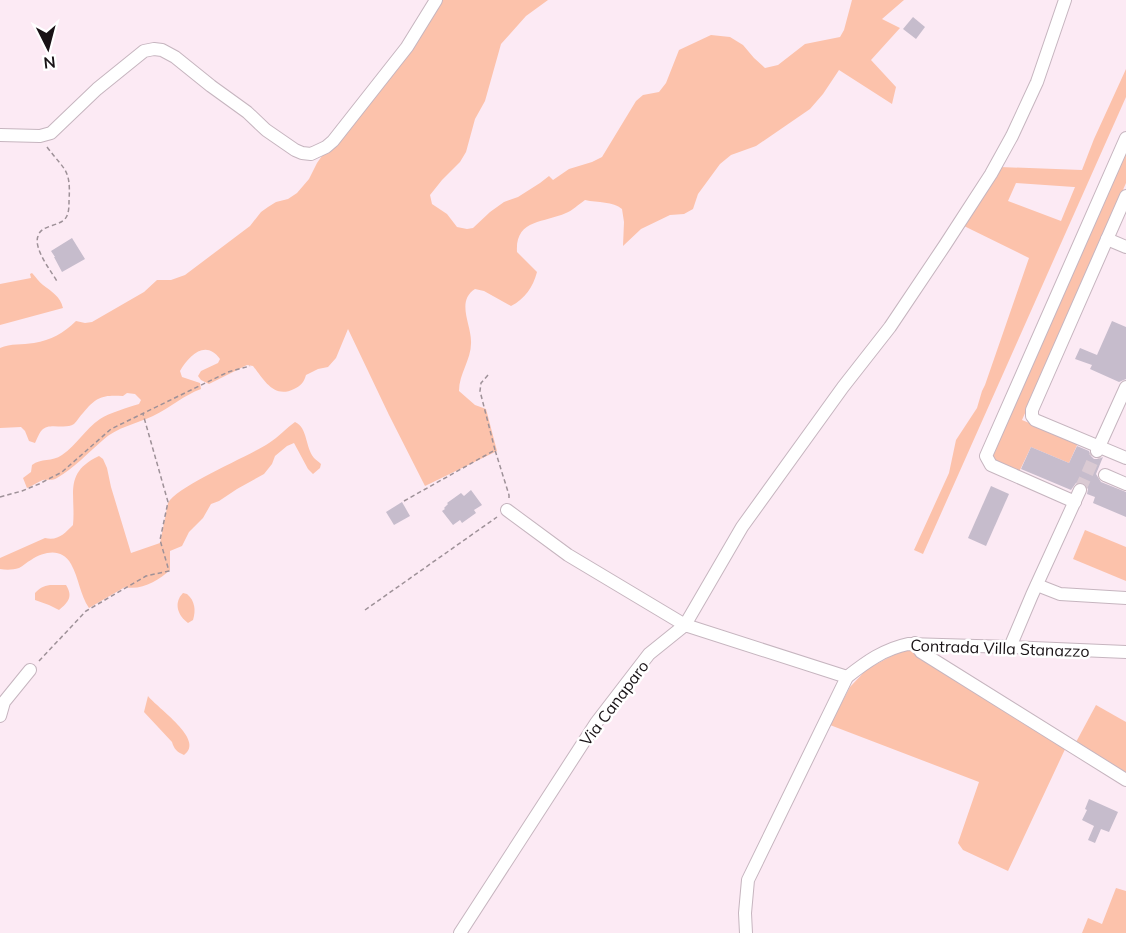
<svg xmlns="http://www.w3.org/2000/svg" width="1126" height="933" viewBox="0 0 1126 933" font-family="Mulish,sans-serif">
  <rect width="100%" height="100%" fill="#fceaf4"/>
  <g fill="#fcc2ab" fill-rule="evenodd">
    <path d="M440 0H548L526 16 501 44 485 101 475 119 466 152 460 162 442 180 430 195 432 204 447 214 457 227 467 229 473 228 490 212 504 202 518 197 540 183 549 176 553 180 569 169 592 162 602 157 636 101 643 95 659 92 666 83 679 50 711 35 730 37 743 45 754 58 765 68 778 65 805 44 840 37 844 30 852 0H904L882 19 900 28 871 60 896 87 892 104 839 70 823 94 810 109 756 146 731 155 720 164 698 194 693 209 684 214 670 215 641 229 623 246 624 222 622 209C613 201 598 203 585 200 579 204 572 211 566 213 544 223 515 219 517 252L537 272C533 287 525 299 511 306L484 291 475 289C456 301 471 324 471 341 472 359 459 373 459 391L475 405 486 409 497 451 425 486 389 415 348 329 336 358 328 367 318 369 306 375C304 382 301 386 294 389 274 399 264 380 253 366L247 365 209 384 201 380 198 376 201 371 218 363 220 359C206 339 189 355 180 371L182 377 200 383 201 389C184 395 170 408 153 416 136 424 117 427 103 440 88 453 74 468 57 478 52 481 48 479 43 480 38 482 32 486 27 488L23 478 31 472 32 465C41 458 52 462 62 455 77 445 85 429 100 419 109 413 129 407 139 404L141 400 135 394 127 393 123 396C103 395 97 396 83 413 80 416 77 421 74 424 65 430 49 422 42 430 39 433 37 439 35 443L29 441 25 431 21 427 0 428V348C11 343 22 345 34 343 51 340 64 333 76 321L85 323 92 322 144 292 157 280H171L185 275 250 226 261 212 268 207 276 202 288 199 297 193 309 179 317 163 324 153Z"/>
    <path d="M1126 69V97L923 554 914 550 949 473 956 440 977 408 982 391 985 385 1029 258 964 226 1000 167 1082 170 1094 139ZM1016 183 1074 187H1075L1061 221 1008 201Z"/>
    <polygon points="1126,145 1126,183 1022,420 1078,443 1069,463 1031,447 1019,472 991,460 990,457"/>
    <path d="M32 273C36 277 39 282 43 285 52 292 60 296 63 308L0 325V284L31 278 30 274Z"/>
    <path d="M295 422C308 428 305 447 314 458 316 460 319 462 321 464L320 468 313 474 308 469 294 443 287 446 275 456 272 464 264 474 237 489 219 501 211 504 203 518 189 532 182 546 170 551V570C159 580 141 591 125 587L89 608C80 595 79 578 71 564 62 548 45 551 31 560 27 562 23 566 19 568 13 570 6 570 0 569V558L45 538C58 541 64 534 73 525 76 494 63 473 99 456L103 459 107 468 111 487 131 553 160 543 168 503C178 485 248 457 269 443 279 437 286 428 295 422Z"/>
    <polygon points="1085,530 1126,547 1126,581 1073,559"/>
    <path d="M50 585H66C73 596 69 602 59 610L49 605 35 600V593C40 588 43 586 50 585Z"/>
    <path d="M183 593 187 594C195 601 196 610 193 620L188 623C178 616 173 603 183 593Z"/>
    <polygon points="903,650 910,650 945,669 1067,745 1008,871 963,850 958,843 979,782 830,725 850,687 867,669"/>
    <path d="M148 696C157 708 206 740 184 755 177 752 174 749 172 742L144 712Z"/>
    <polygon points="1096,705 1126,722 1126,778 1075,744"/>
    <polygon points="1116,888 1126,891 1126,933 1082,933 1088,918 1102,924"/>
  </g>
  <g fill="#c6bccc">
    <polygon points="913,17 925,27 916,39 903,29"/>
    <polygon points="72,238 85,259 62,272 54,257 55,257 51,251"/>
    <polygon points="1112,321 1126,327 1126,379 1119,382 1090,369 1092,365 1075,359 1080,348 1097,355"/>
    <polygon points="1077,446 1089,451 1091,456 1094,459 1098,459 1103,457 1096,474 1101,482 1126,492 1126,517 1093,503 1095,497 1087,494 1088,489 1084,483 1080,482 1076,483 1071,490 1021,469 1031,447 1069,463"/>
    <polygon points="991,486 1009,494 986,546 968,538"/>
    <polygon points="471,490 482,505 474,510 476,513 462,523 460,520 453,525 442,511 445,509 444,508 448,504 447,503 461,493 464,496"/>
    <polygon points="402,502 410,516 394,525 386,512"/>
    <polygon points="1089,799 1118,812 1109,832 1101,829 1095,843 1088,840 1094,826 1082,820 1087,810 1085,809"/>
  </g>
  <g fill="none" stroke-linecap="round" stroke-linejoin="round">
    <polyline stroke="#dacad3" stroke-width="12" stroke-dasharray="12 6" stroke-linecap="butt" points="1080,490 1097,451"/>
    <defs>
      <g id="minor">
        <polyline points="0,135 40,136 51,133 97,89 144,51 154,49 162,50 175,57 211,86 247,112 266,130 295,150 302,153 311,154 326,147 333,141 407,47 436,0"/>
        <polyline points="1126,196 1032,410 1032,416 1035,420 1126,458"/>
        <polyline points="1107,239 1126,247"/>
        <polyline points="1097,451 1126,387"/>
        <polyline points="1105,475 1126,484"/>
        <polyline points="1075,502 991,465 986,456 1126,138"/>
        <polyline points="507,510 568,555 685,625 742,527 843,387 890,327 945,245 991,174 1012,136 1037,82 1065,0"/>
        <polyline points="1037,585 1060,594 1126,598"/>
        <polyline points="915,643 921,652 1126,780"/>
        <polyline points="1010,647 1032,595 1080,490"/>
        <polyline points="0,716 4,702 30,670"/>
        <polyline points="460,933 596,723 649,654 685,625 847,677"/>
        <path d="M746 933 745 913 748 880 847 677C866 662 884 649 908 644L1010 647 1126 652"/>
      </g>
    </defs>
    <use href="#minor" stroke="#c6b5bf" stroke-width="14"/>
    <g stroke="#9e9198" stroke-width="1.5" stroke-dasharray="4.5 3" stroke-linecap="butt">
      <path d="M47 147C65 171 71 169 69 201 69 207 69 214 65 219 57 227 41 225 38 236 33 249 52 272 58 283"/>
      <polyline points="488,375 481,383 480,391 495,450"/>
      <polyline points="0,497 22,491 39,484 62,472 111,429 228,372 250,366"/>
      <polyline points="404,501 495,450 509,495 509,500"/>
      <polyline points="365,610 497,517"/>
      <polyline points="39,661 86,611 146,576 169,571 160,540 168,502 143,414"/>
    </g>
    <use href="#minor" stroke="#fff" stroke-width="12"/>
  </g>
  <g text-anchor="middle" stroke-width="5" stroke-linejoin="round" paint-order="stroke">
    <g font-size="16" fill="#181215" stroke="#fff">
      <text transform="translate(1000 648) rotate(2)" y="6">Contrada Villa Stanazzo</text>
      <text transform="translate(614 703) rotate(-53)" y="6">Via Canaparo</text>
    </g>
  </g>
  <g transform="translate(48 48) rotate(174)" stroke="#ffffff" stroke-width="4.5" paint-order="stroke">
  <path d="M0-4.5L10 22L0 15L-10 22Z" fill="#181215"/>
  <text y="-9" font-size="16" font-weight="bold" text-anchor="middle" fill="#181215">N</text>
  </g>
</svg>
